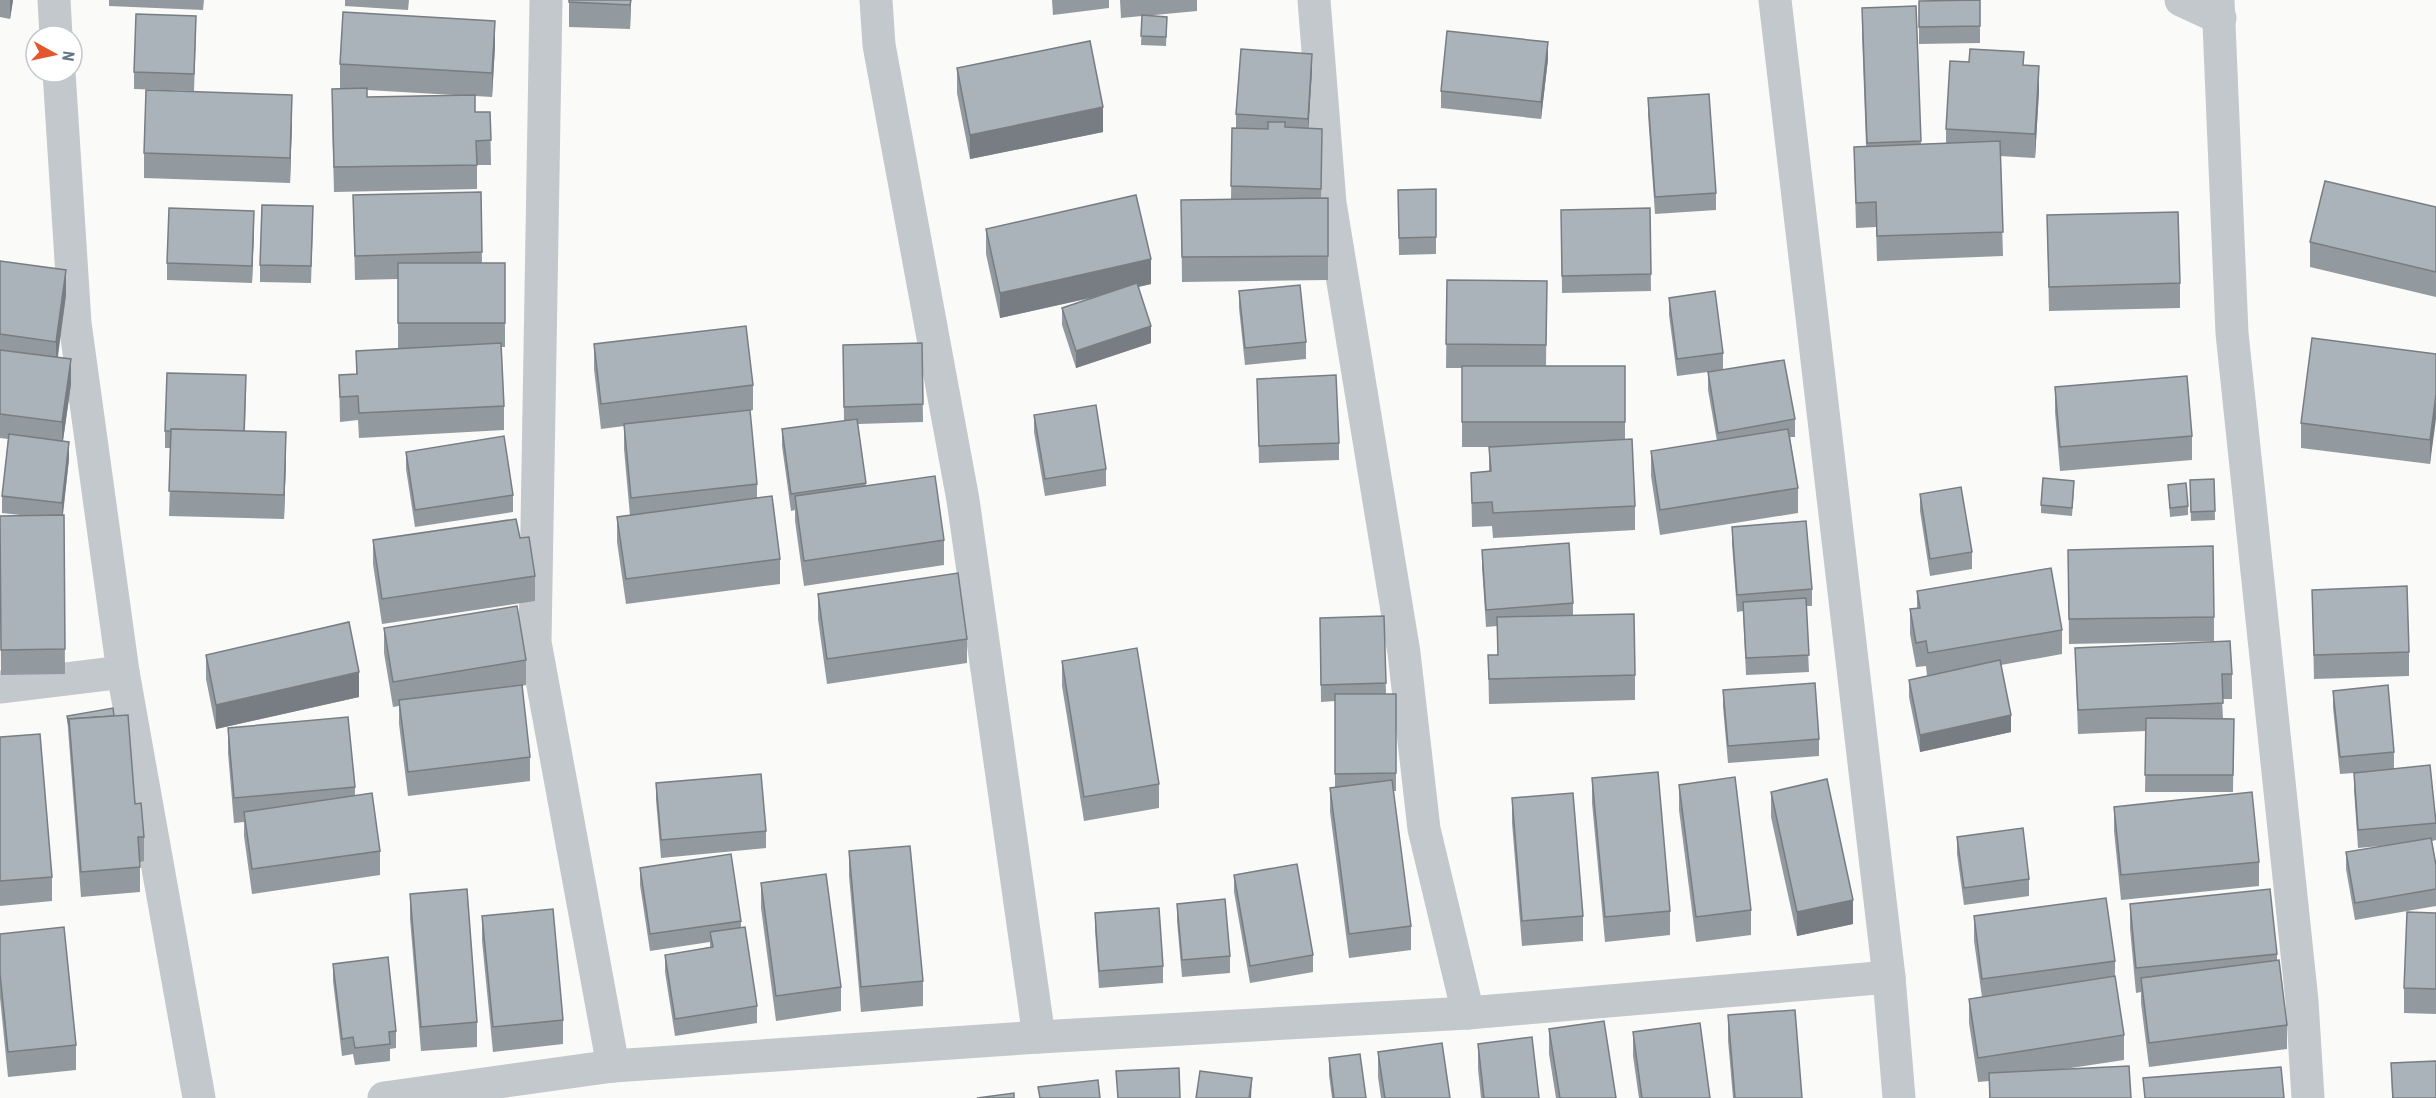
<svg xmlns="http://www.w3.org/2000/svg" width="2436" height="1098" viewBox="0 0 2436 1098" font-family="'Roboto Condensed',sans-serif">
  <rect width="100%" height="100%" fill="#fafaf8"/>
  <g fill="none" stroke-linecap="round" stroke-linejoin="round">
    <g stroke="#c3c8cc" stroke-width="33">
      <polyline points="54,0 56,36"/>
      <polyline points="546,0 535,642 613,1066"/>
      <polyline points="876,0 879,45 963,500 1039,1037"/>
      <polyline points="1314,0 1330,203 1404,653 1424,829 1468,1013"/>
      <polyline points="1775,0 1889,977 1899,1098"/>
      <polyline points="2181,0 2220,18"/>
      <polyline points="2218,0 2232,333 2302,1001 2308,1098"/>
      <polyline points="59,72 75,323 123,672 199,1098"/>
      <polyline points="0,687 123,672"/>
      <polyline points="384,1098 613,1066 1039,1037 1468,1013 1889,977"/>
    </g>
  </g>
  <g fill="#929a9f" fill-rule="evenodd">
    <polygon points="0,0 13,0 10,19 0,17"/>
    <polygon points="109,0 204,0 203,10 109,6"/>
    <polygon points="345,0 409,0 408,10 345,6"/>
    <polygon points="569,0 631,0 630,29 569,27"/>
    <polygon points="1052,0 1109,0 1109,8 1053,15"/>
    <polygon points="1120,0 1197,0 1197,11 1144,16 1167,17 1166,46 1141,45 1142,16 1121,18"/>
    <polygon points="1980,0 1980,43 1919,44 1919,1"/>
    <polygon points="1916,6 1921,144 1946,143 1946,129 2024,65 2039,91 2035,158 2000,156 2003,256 1877,261 1876,227 1856,228 1854,147 1866,146 1862,33 1862,8"/>
    <polygon points="196,33 194,91 134,89 134,72"/>
    <path d="M495 46 492 97 475 96V112H490L491 165H477V189L334 192 332 114 340 89V64ZM367 90 454 95 367 97Z"/>
    <polygon points="1548,59 1541,119 1441,108 1441,91"/>
    <polygon points="957,68 1103,132 970,159 957,93"/>
    <polygon points="1312,71 1308,128 1322,146 1321,198 1328,198 1328,280 1182,282 1181,200 1231,199 1232,128 1236,128 1236,114"/>
    <polygon points="1648,98 1716,193 1716,210 1655,214 1648,115"/>
    <polygon points="292,120 290,183 144,178 144,153"/>
    <polygon points="1436,189 1436,254 1399,255 1398,190"/>
    <polygon points="481,192 482,263 505,263 505,347 501,347 504,406 504,430 359,438 358,420 340,422 339,375 356,374 356,351 421,348 398,348 398,279 355,280 353,195"/>
    <polygon points="2436,207 2436,297 2310,267 2310,242"/>
    <polygon points="1650,208 1651,291 1562,293 1561,210"/>
    <polygon points="2047,215 2180,283 2180,308 2049,311"/>
    <polygon points="313,223 311,283 260,282 260,265"/>
    <polygon points="254,228 252,283 167,280 167,263"/>
    <polygon points="986,229 1151,284 1138,287 1151,343 1076,368 1062,325 1062,308 1100,296 1000,318 986,254"/>
    <polygon points="0,261 66,295 58,357 71,384 63,441 69,459 63,515 64,515 65,674 1,675 0,516 20,515 2,513 2,496 8,439 0,438"/>
    <polygon points="1447,280 1547,281 1546,366 1625,366 1625,440 1635,506 1635,530 1493,538 1492,526 1472,527 1471,473 1489,471 1489,447 1495,447 1462,447 1462,368 1446,368"/>
    <polygon points="1239,291 1306,342 1306,359 1245,365 1239,308"/>
    <polygon points="1669,298 1723,353 1723,370 1795,419 1795,437 1790,437 1798,488 1798,513 1660,535 1651,476 1651,451 1717,441 1708,390 1708,372 1677,376 1669,315"/>
    <polygon points="922,343 923,422 858,424 866,486 944,540 944,565 804,586 795,521 795,510 791,511 782,446 782,429 844,421 843,345"/>
    <polygon points="594,344 753,385 753,410 750,411 757,484 757,498 780,559 780,584 626,604 617,542 617,517 630,516 624,449 624,426 601,429 594,369"/>
    <polygon points="2436,354 2430,464 2301,448 2301,423"/>
    <polygon points="1257,379 1339,443 1339,460 1259,463"/>
    <polygon points="2055,387 2192,436 2192,460 2060,471 2055,412"/>
    <polygon points="246,392 245,431 286,457 284,519 169,516 171,448 165,448 165,431"/>
    <polygon points="1034,415 1106,469 1106,486 1045,496 1034,432"/>
    <polygon points="406,452 513,495 513,512 415,527 406,469"/>
    <polygon points="2214,479 2215,520 2191,521 2190,480"/>
    <polygon points="2168,485 2188,506 2188,515 2170,517"/>
    <polygon points="2074,490 2072,516 2041,513 2041,505"/>
    <polygon points="1920,494 1972,552 1972,569 1930,576 1920,511"/>
    <polygon points="1732,527 1812,589 1812,606 1806,606 1809,672 1746,675 1743,611 1737,612 1732,544"/>
    <polygon points="520,538 535,576 535,601 382,624 373,564 373,540"/>
    <polygon points="1482,550 1573,603 1573,616 1635,675 1635,700 1489,704 1488,655 1498,655 1497,626 1486,627 1482,567"/>
    <polygon points="2068,550 2214,617 2214,641 2069,644"/>
    <polygon points="2312,590 2409,652 2409,676 2314,679"/>
    <polygon points="1917,591 2062,630 2062,654 2001,665 2011,732 1920,752 1909,697 1909,680 1927,676 1926,666 1916,667 1910,634 1910,609 1917,608"/>
    <polygon points="818,594 967,639 967,663 827,684 818,619"/>
    <polygon points="1384,616 1386,694 1396,694 1396,791 1393,791 1411,926 1411,950 1349,958 1330,812 1330,788 1335,787 1335,701 1321,702 1320,618"/>
    <polygon points="384,628 526,660 526,685 522,686 530,757 530,781 408,796 399,724 399,706 393,707 384,653"/>
    <polygon points="2075,648 2232,674 2232,699 2222,699 2223,718 2234,719 2233,792 2145,792 2146,731 2078,734"/>
    <polygon points="206,655 359,697 216,729 206,679"/>
    <polygon points="1062,661 1159,784 1159,808 1084,821 1062,686"/>
    <polygon points="1723,690 1819,739 1819,756 1728,763 1723,707"/>
    <polygon points="2333,691 2394,752 2394,769 2436,823 2436,840 2432,841 2436,865 2436,906 2355,920 2346,869 2346,852 2391,845 2358,848 2354,790 2354,773 2340,774 2333,708"/>
    <polygon points="67,716 114,716 144,837 144,861 140,862 140,892 81,897"/>
    <polygon points="228,728 355,787 355,796 380,851 380,875 252,894 244,836 244,822 234,823 228,753"/>
    <polygon points="0,737 52,877 52,901 0,906"/>
    <polygon points="1592,778 1670,911 1670,935 1605,942 1592,803"/>
    <polygon points="656,783 766,831 766,848 661,858 656,800"/>
    <polygon points="1679,785 1751,910 1751,935 1696,942 1679,810"/>
    <polygon points="1771,792 1853,924 1797,936 1771,817"/>
    <polygon points="1512,798 1583,916 1583,941 1522,946 1512,823"/>
    <polygon points="2114,807 2259,862 2259,886 2121,900 2114,831"/>
    <polygon points="1957,837 2029,879 2029,896 1964,905 1957,854"/>
    <polygon points="849,851 923,981 923,1006 861,1012 849,876"/>
    <polygon points="640,868 741,921 741,927 757,1006 757,1023 675,1036 665,972 665,955 710,947 710,942 650,951 640,885"/>
    <polygon points="1234,875 1313,955 1313,972 1250,983 1234,892"/>
    <polygon points="761,883 841,987 841,1011 776,1021 761,908"/>
    <polygon points="410,894 477,1022 477,1047 421,1051 410,919"/>
    <polygon points="1177,904 1230,956 1230,973 1182,977 1177,921"/>
    <polygon points="2130,904 2277,954 2277,961 2287,1025 2287,1049 2149,1067 2141,1003 2141,992 2136,993 2130,929"/>
    <polygon points="1095,913 1163,966 1163,983 1099,988 1095,930"/>
    <polygon points="2436,913 2436,1014 2404,1013 2404,988"/>
    <polygon points="482,916 563,1020 563,1044 493,1052 482,941"/>
    <polygon points="1974,916 2115,961 2115,977 2124,1035 2124,1060 2064,1069 2131,1098 1989,1098 1989,1081 1978,1082 1969,1023 1969,999 1982,997 1974,941"/>
    <polygon points="0,934 76,1045 76,1070 8,1077 0,998"/>
    <polygon points="333,964 396,1031 396,1048 390,1049 390,1061 355,1065 353,1054 342,1056 333,981"/>
    <polygon points="1728,1015 1802,1098 1733,1098 1728,1040"/>
    <polygon points="1549,1029 1616,1098 1556,1098 1549,1054"/>
    <polygon points="1633,1032 1710,1098 1639,1098 1633,1056"/>
    <polygon points="1478,1044 1539,1098 1481,1098 1478,1069"/>
    <polygon points="1378,1052 1450,1098 1381,1098 1378,1077"/>
    <polygon points="1329,1058 1366,1098 1332,1098 1329,1075"/>
    <polygon points="2391,1063 2436,1098 2392,1098"/>
  </g>
  <g fill="#777d82">
    <polygon points="10,0 13,0 10,19"/>
    <polygon points="631,0 630,29 630,5"/>
    <polygon points="495,21 495,46 492,97 492,73"/>
    <polygon points="1548,42 1548,59 1541,119 1541,102"/>
    <polygon points="1312,54 1312,71 1308,136 1308,119"/>
    <polygon points="2039,66 2039,91 2035,158 2035,134"/>
    <polygon points="292,95 292,120 290,183 290,158"/>
    <polygon points="1103,107 1103,132 970,159 970,135"/>
    <polygon points="254,211 254,228 252,283 252,266"/>
    <polygon points="1151,259 1151,284 1000,318 1000,293"/>
    <polygon points="66,270 66,295 56,367 56,342"/>
    <polygon points="1151,326 1151,343 1076,368 1076,351"/>
    <polygon points="71,359 71,384 62,447 62,422"/>
    <polygon points="2436,394 2436,419 2430,464 2430,440"/>
    <polygon points="286,432 286,457 284,519 284,495"/>
    <polygon points="69,442 69,459 62,520 62,503"/>
    <polygon points="359,672 359,697 216,729 216,705"/>
    <polygon points="2011,715 2011,732 1920,752 1920,735"/>
    <polygon points="1853,900 1853,924 1797,936 1797,912"/>
    <polygon points="1252,1078 1251,1098 1249,1098"/>
  </g>
  <g fill="#aab3b9" stroke="#777d82" stroke-width="1.5">
    <polygon points="569,0 631,0 630,5 569,2"/>
    <polygon points="1980,0 1980,26 1919,27 1919,1"/>
    <polygon points="1916,6 1921,141 1867,143 1862,8"/>
    <polygon points="343,12 495,21 492,73 340,64"/>
    <polygon points="136,14 196,16 194,74 134,72"/>
    <polygon points="1142,15 1167,17 1166,37 1141,36"/>
    <polygon points="1447,31 1548,42 1541,102 1441,91"/>
    <polygon points="1090,41 1103,107 970,135 957,68"/>
    <polygon points="1241,49 1312,54 1308,119 1236,114"/>
    <polygon points="1970,49 2024,52 2023,65 2039,66 2035,134 1946,129 1950,61 1969,62"/>
    <polygon points="367,88 367,97 475,95 475,112 490,112 491,140 476,141 477,165 334,167 332,89"/>
    <polygon points="146,90 292,95 290,158 144,153"/>
    <polygon points="1709,94 1716,193 1655,197 1648,98"/>
    <polygon points="1268,122 1285,122 1285,127 1322,129 1321,189 1231,186 1232,128 1268,129"/>
    <polygon points="2000,141 2003,232 1877,236 1876,202 1856,203 1854,147"/>
    <polygon points="2325,181 2436,207 2436,272 2310,242"/>
    <polygon points="1436,189 1436,237 1399,238 1398,190"/>
    <polygon points="481,192 482,252 355,256 353,195"/>
    <polygon points="1136,195 1151,259 1000,293 986,229"/>
    <polygon points="1328,198 1328,256 1182,257 1181,200"/>
    <polygon points="262,205 313,206 311,266 260,265"/>
    <polygon points="169,208 254,211 252,266 167,263"/>
    <polygon points="1650,208 1651,274 1562,276 1561,210"/>
    <polygon points="2178,212 2180,283 2049,287 2047,215"/>
    <polygon points="0,261 66,270 56,342 0,334"/>
    <rect x="398" y="263" width="107" height="60"/>
    <polygon points="1447,280 1547,281 1546,345 1446,344"/>
    <polygon points="1137,283 1151,326 1076,351 1062,308"/>
    <polygon points="1300,285 1306,342 1245,348 1239,291"/>
    <polygon points="1715,291 1723,353 1677,359 1669,298"/>
    <polygon points="746,326 753,385 601,404 594,344"/>
    <polygon points="2312,338 2436,354 2436,394 2430,440 2301,423"/>
    <polygon points="501,343 504,406 359,413 358,396 340,397 339,375 357,374 356,351"/>
    <polygon points="922,343 923,404 844,407 843,345"/>
    <polygon points="0,350 71,359 62,422 0,414"/>
    <polygon points="1784,360 1795,419 1718,433 1708,372"/>
    <rect x="1462" y="366" width="163" height="56"/>
    <polygon points="167,373 246,375 244,431 171,429 171,431 165,431"/>
    <polygon points="1336,375 1339,443 1259,446 1257,379"/>
    <polygon points="2187,376 2192,436 2060,447 2055,387"/>
    <polygon points="1096,405 1106,469 1045,479 1034,415"/>
    <polygon points="750,410 757,484 631,498 624,424"/>
    <polygon points="857,419 866,483 791,494 782,429"/>
    <polygon points="171,429 286,432 284,495 169,491"/>
    <polygon points="1788,429 1798,488 1660,510 1651,451"/>
    <polygon points="9,434 69,442 62,503 2,496"/>
    <polygon points="504,436 513,495 415,510 406,452"/>
    <polygon points="1632,439 1635,506 1493,513 1492,502 1472,503 1471,473 1491,471 1489,447"/>
    <polygon points="935,476 944,540 804,561 795,496"/>
    <polygon points="2043,478 2074,481 2072,508 2041,505"/>
    <polygon points="2214,479 2215,511 2191,512 2190,480"/>
    <polygon points="2186,483 2188,506 2170,508 2168,485"/>
    <polygon points="1961,487 1972,552 1930,559 1920,494"/>
    <polygon points="772,496 780,559 626,579 617,517"/>
    <polygon points="64,515 65,649 1,650 0,516"/>
    <polygon points="516,519 520,538 529,537 535,576 382,599 373,540"/>
    <polygon points="1806,521 1812,589 1737,595 1732,527"/>
    <polygon points="1569,543 1573,603 1486,610 1482,550"/>
    <polygon points="2213,546 2214,617 2069,619 2068,550"/>
    <polygon points="2051,568 2062,630 1928,653 1926,641 1916,643 1910,609 1920,608 1917,591"/>
    <polygon points="958,573 967,639 827,659 818,594"/>
    <polygon points="2407,586 2409,652 2314,655 2312,590"/>
    <polygon points="1806,598 1809,655 1746,658 1743,602"/>
    <polygon points="517,606 526,660 393,682 384,628"/>
    <polygon points="1634,614 1635,675 1489,679 1488,655 1498,655 1497,617"/>
    <polygon points="1384,616 1386,683 1321,685 1320,618"/>
    <polygon points="349,622 359,672 216,705 206,655"/>
    <polygon points="2230,641 2232,674 2222,674 2223,703 2078,710 2075,648"/>
    <polygon points="1137,648 1159,784 1084,797 1062,661"/>
    <polygon points="2000,660 2011,715 1920,735 1909,680"/>
    <polygon points="1815,683 1819,739 1728,746 1723,690"/>
    <polygon points="522,685 530,757 408,772 399,700"/>
    <polygon points="2388,685 2394,752 2340,757 2333,691"/>
    <polygon points="1335,694 1396,694 1396,773 1335,774"/>
    <polygon points="113,708 114,716 69,719 69,725 67,716"/>
    <polygon points="128,715 135,804 141,803 144,837 138,837 140,867 81,872 69,719"/>
    <polygon points="348,717 355,787 234,798 228,728"/>
    <polygon points="2146,718 2234,719 2233,775 2145,775"/>
    <polygon points="40,734 52,877 0,881 0,737"/>
    <polygon points="2430,765 2436,823 2358,830 2354,773"/>
    <polygon points="1658,772 1670,911 1605,917 1592,778"/>
    <polygon points="761,774 766,831 661,840 656,783"/>
    <polygon points="1735,777 1751,910 1696,917 1679,785"/>
    <polygon points="1827,779 1853,900 1797,912 1771,792"/>
    <polygon points="1392,780 1411,926 1349,934 1330,788"/>
    <polygon points="2252,792 2259,862 2121,875 2114,807"/>
    <polygon points="372,793 380,851 252,869 244,812"/>
    <polygon points="1573,793 1583,916 1522,921 1512,798"/>
    <polygon points="2023,828 2029,879 1964,888 1957,837"/>
    <polygon points="2431,838 2436,865 2436,889 2355,903 2346,852"/>
    <polygon points="910,846 923,981 861,987 849,851"/>
    <polygon points="731,854 741,921 650,934 640,868"/>
    <polygon points="1297,864 1313,955 1250,966 1234,875"/>
    <polygon points="826,874 841,987 776,996 761,883"/>
    <polygon points="467,889 477,1022 421,1027 410,894"/>
    <polygon points="2270,889 2277,954 2136,968 2130,904"/>
    <polygon points="2106,898 2115,961 1982,979 1974,916"/>
    <polygon points="1225,899 1230,956 1182,960 1177,904"/>
    <polygon points="1159,908 1163,966 1099,971 1095,913"/>
    <polygon points="553,909 563,1020 493,1027 482,916"/>
    <polygon points="2407,912 2436,913 2436,989 2404,988"/>
    <polygon points="64,927 76,1045 8,1052 0,974 0,934"/>
    <polygon points="745,927 757,1006 675,1019 665,955 713,947 710,932"/>
    <polygon points="388,957 396,1031 389,1032 390,1044 355,1048 353,1037 342,1039 333,964"/>
    <polygon points="2279,960 2287,1025 2149,1043 2141,978"/>
    <polygon points="2115,976 2124,1035 1978,1058 1969,999"/>
    <polygon points="1795,1010 1802,1098 1735,1098 1728,1015"/>
    <polygon points="1604,1021 1616,1098 1560,1098 1549,1029"/>
    <polygon points="1700,1023 1710,1098 1642,1098 1633,1032"/>
    <polygon points="1532,1037 1539,1098 1484,1098 1478,1044"/>
    <polygon points="1442,1043 1450,1098 1385,1098 1378,1052"/>
    <polygon points="1360,1054 1366,1098 1334,1098 1329,1058"/>
    <polygon points="2436,1061 2436,1098 2393,1098 2391,1063"/>
    <polygon points="2129,1066 2131,1098 1990,1098 1989,1073"/>
    <polygon points="2281,1067 2284,1098 2145,1098 2143,1078"/>
    <polygon points="1179,1068 1180,1098 1118,1098 1116,1071"/>
    <polygon points="1200,1071 1252,1078 1249,1098 1196,1098"/>
    <polygon points="1098,1080 1100,1098 1040,1098 1038,1087"/>
    <polygon points="1014,1093 1014,1098 977,1098"/>
  </g>
  <g transform="translate(54 54) rotate(98)"><circle r="28" fill="#ffffff" stroke="#c1c8cd" stroke-width="1.5"/>
  <path d="M0-4.5L10 22L0 15L-10 22Z" fill="#e4572e"/>
  <text y="-9" font-size="16" font-weight="bold" text-anchor="middle" fill="#657683">N</text>
  </g>
</svg>
